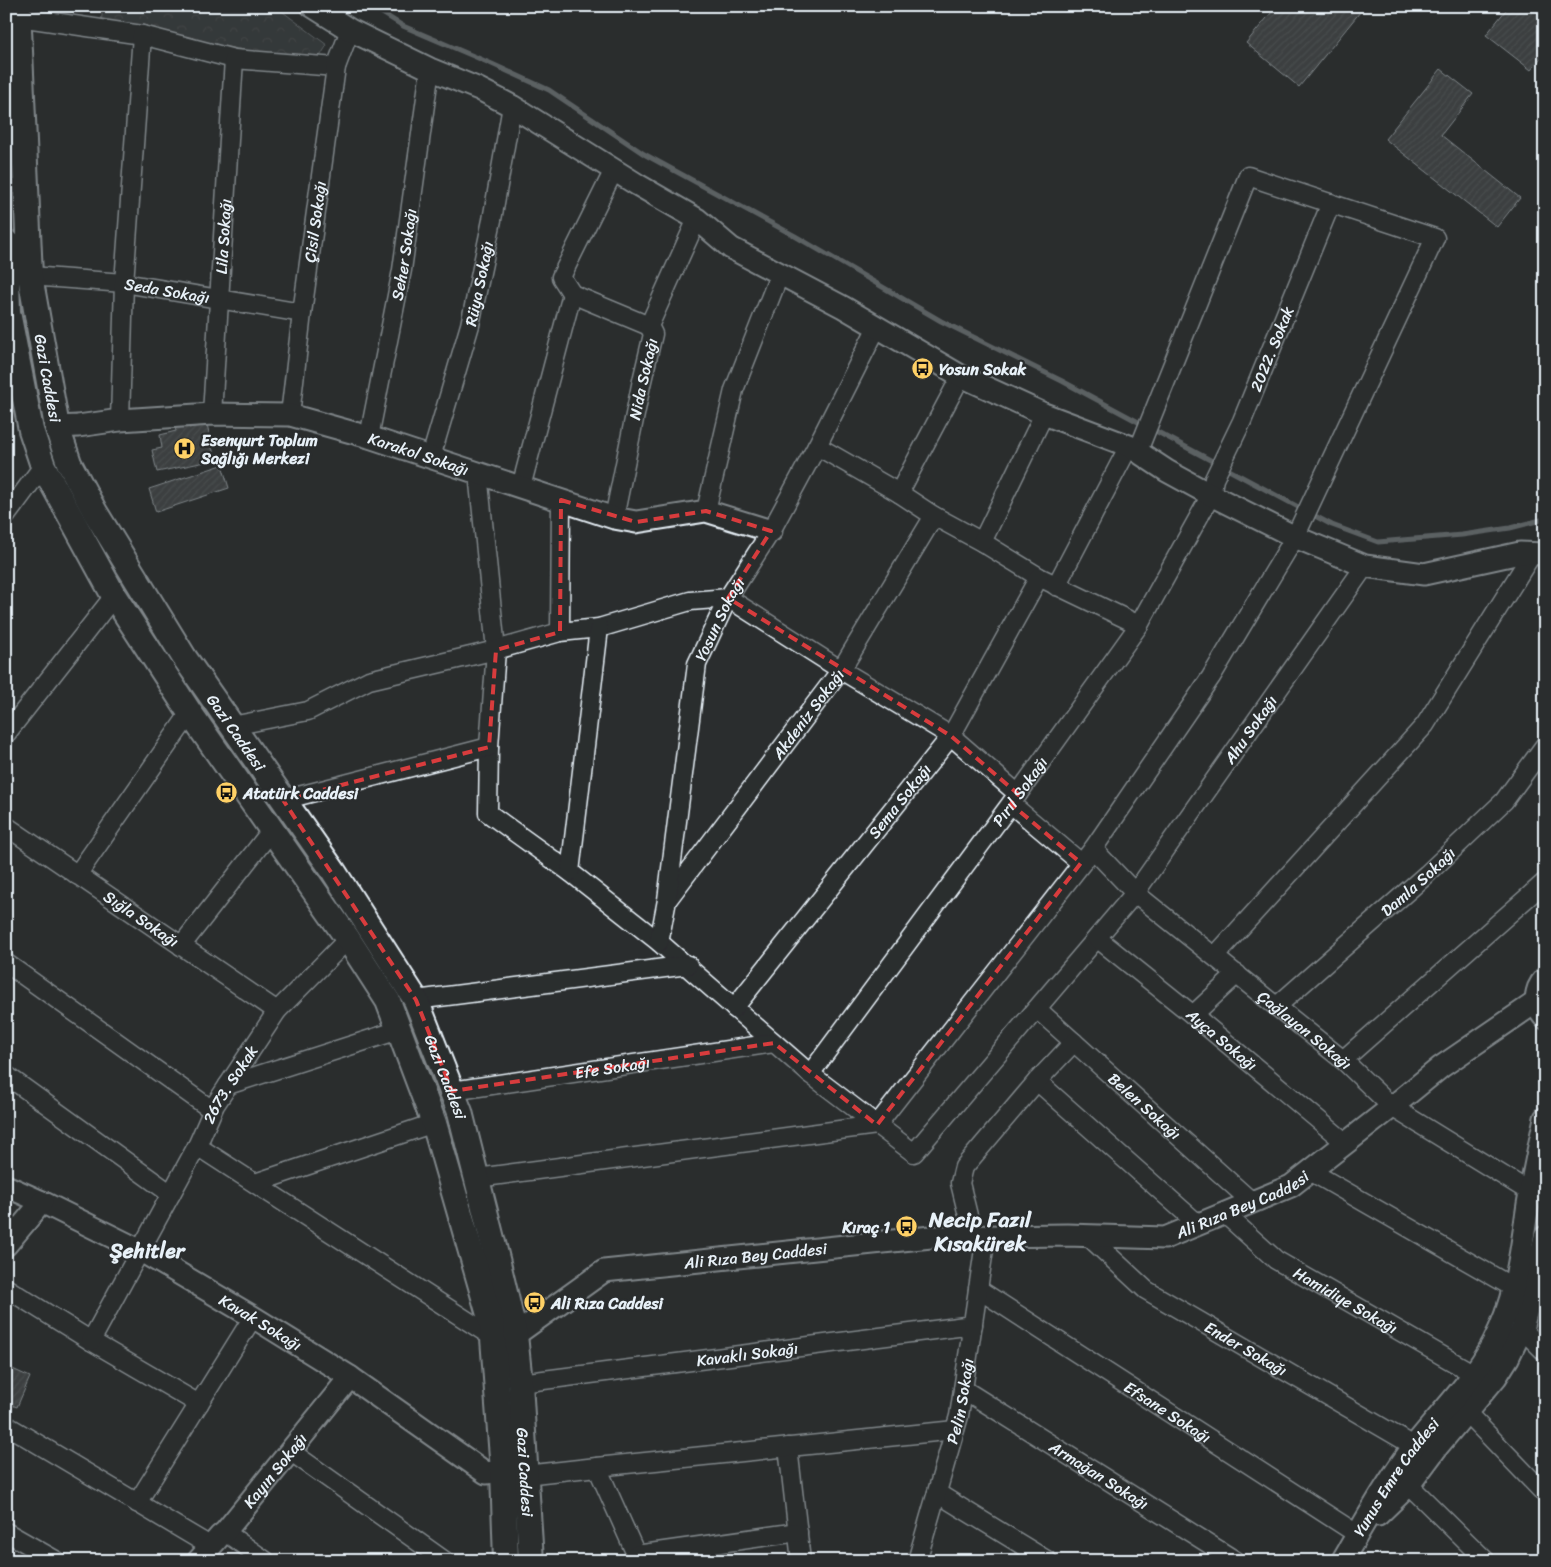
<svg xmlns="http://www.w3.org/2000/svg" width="1551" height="1567" viewBox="0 0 1551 1567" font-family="Sriracha,sans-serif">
  <defs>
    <pattern id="park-crowns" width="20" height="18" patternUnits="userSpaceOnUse" patternTransform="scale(1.25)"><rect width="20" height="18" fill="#424648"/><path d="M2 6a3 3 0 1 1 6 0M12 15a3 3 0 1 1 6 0" fill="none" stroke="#5d6163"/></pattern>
    <pattern id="building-hatch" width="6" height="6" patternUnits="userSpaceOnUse" patternTransform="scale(1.25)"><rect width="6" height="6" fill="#535759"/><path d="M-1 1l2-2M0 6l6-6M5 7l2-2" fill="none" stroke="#6c7072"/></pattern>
  </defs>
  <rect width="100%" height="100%" fill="#2a2d2e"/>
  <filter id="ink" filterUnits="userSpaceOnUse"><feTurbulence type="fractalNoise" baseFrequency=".02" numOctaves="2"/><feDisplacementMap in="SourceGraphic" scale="10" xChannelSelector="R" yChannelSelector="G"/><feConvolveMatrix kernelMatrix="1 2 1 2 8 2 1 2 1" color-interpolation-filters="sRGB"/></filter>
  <g filter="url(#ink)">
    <polygon fill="url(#park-crowns)" stroke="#959ca0" points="103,6 275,6 327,45 316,63 101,24"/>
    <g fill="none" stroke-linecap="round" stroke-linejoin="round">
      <g stroke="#989fa3" stroke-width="5">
        <polyline points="371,6 403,26 492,64 549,90 644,154 795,236 941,321 1062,381 1144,425"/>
        <polyline points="1152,429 1332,525 1378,542 1462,535 1510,528 1545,519"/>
      </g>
    </g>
    <g fill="url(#building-hatch)" stroke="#e8f1f8">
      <polygon points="1277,6 1365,6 1299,87 1246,43"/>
      <polygon points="1509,6 1545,6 1545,53 1531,70 1486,35"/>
      <polygon points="1441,69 1473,94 1441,135 1520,198 1497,227 1385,139"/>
      <polygon points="207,424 215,460 157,472 152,450 162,448 160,435 176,431 175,427 189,425 189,428"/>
      <polygon points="222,465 229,488 156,512 149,489"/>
      <polygon points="6,1366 30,1377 17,1407 6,1403"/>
    </g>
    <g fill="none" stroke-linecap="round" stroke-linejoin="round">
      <defs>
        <g id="minor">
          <polyline points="19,17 142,35 234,59 336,67"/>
          <polyline points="614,170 561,277 572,294 649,326"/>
          <path id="s1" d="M30 276 124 283 302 313"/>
          <path id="s2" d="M212 414 234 59"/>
          <path id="s3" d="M290 415 302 313 336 67 350 30"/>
          <polyline points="120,420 124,283 142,35"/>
          <path id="s4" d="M369 437 402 270 430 69"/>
          <polyline points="817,446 899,493 934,516 982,542 1039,577 1139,625"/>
          <path id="s5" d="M431 457 470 325 492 220 512 106"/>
          <path id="s6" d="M478 473 496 650 489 747 488 813 570 872 659 942 810 1074 914 1153 1135 893 1365 566"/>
          <polyline points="521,487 572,294"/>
          <polyline points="899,493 961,376"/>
          <polyline points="706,511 734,390 780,273"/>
          <polyline points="6,516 43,466"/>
          <path id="s7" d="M614 518 641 385 653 334 649 326 697 219"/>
          <polyline points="982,542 1044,414"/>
          <polyline points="1056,586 1129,446"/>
          <polyline points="560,632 561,500"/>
          <polyline points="232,726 308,711 369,680 496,650 560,632 599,628 690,601 728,598 841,670 951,736 1018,794"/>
          <polyline points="6,734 114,596"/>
          <polyline points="283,800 489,747"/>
          <polyline points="1011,804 1081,863"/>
          <path id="s8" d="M6 826 277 1011"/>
          <path id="s9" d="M1093 849 1135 893 1343 1060 1392 1107 1530 1192"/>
          <polyline points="570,872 599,628"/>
          <polyline points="77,875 190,713"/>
          <path id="s10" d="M668 899 841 670 934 516"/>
          <path id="s11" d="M1097 938 1193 1015 1346 1143"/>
          <path id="s12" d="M659 942 667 900 697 664 728 598 771 531 817 446 877 327"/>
          <polyline points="181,946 271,831"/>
          <polyline points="1215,956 1425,725 1532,554"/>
          <polyline points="6,963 212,1110"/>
          <polyline points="416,1000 688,965"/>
          <path id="s13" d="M1277 1006 1427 874 1504 801 1545 745"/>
          <path id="s14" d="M734 1008 951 736 1039 577"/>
          <path id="s15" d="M1037 1009 1252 1202"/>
          <polyline points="1193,1015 1237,974"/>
          <polyline points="1343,1060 1545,882"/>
          <path id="s16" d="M810 1074 1018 794 1139 625 1211 495 1214 479 1242 421 1331 203"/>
          <polyline points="6,1075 171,1194"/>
          <polyline points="1037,1081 1198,1224"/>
          <polyline points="228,1085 399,1030"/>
          <path id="s17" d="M452 1091 774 1043"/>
          <polyline points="197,1146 494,1338"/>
          <polyline points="1310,1171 1514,1288"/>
          <polyline points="477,1178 877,1125 1093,849 1211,677 1295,537 1435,238 1248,176 1138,451"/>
          <polyline points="255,1183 434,1123"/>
          <path id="s18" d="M1225 1214 1276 1260 1474 1374"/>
          <polyline points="973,1236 960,1183 964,1167 1037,1081 1074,1042"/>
          <path id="s19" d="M1088 1236 1146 1290 1414 1446"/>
          <polyline points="6,1288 91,1341 199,1404"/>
          <path id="s20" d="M978 1289 1357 1534"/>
          <polyline points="1522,1329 1545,1352"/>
          <path id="s21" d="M91 1341 197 1146 215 1105 277 1011 348 939"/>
          <path id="s22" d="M520 1383 973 1325"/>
          <path id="s23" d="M963 1389 1236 1561"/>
          <polyline points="1466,1412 1545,1494"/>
          <polyline points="6,1425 210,1546"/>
          <polyline points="788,1447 801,1561"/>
          <polyline points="290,1451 445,1561"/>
          <polyline points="597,1467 955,1430"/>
          <polyline points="525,1475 597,1467 639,1561"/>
          <polyline points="1409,1485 1486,1561"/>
          <polyline points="937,1493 1048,1561"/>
          <polyline points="137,1503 253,1317"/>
          <polyline points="6,1532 57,1561"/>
          <polyline points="225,1532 266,1561"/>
          <polyline points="636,1555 798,1532"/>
          <path id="s24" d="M917 1561 959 1416 986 1236"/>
        </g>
        <g id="tertiary">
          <polyline points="312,6 350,30 430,69 479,89 512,106 638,185 697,219 731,248 843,307 961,376 1044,414 1129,446 1167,471 1211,495 1295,537 1365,566 1424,574 1520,553 1545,554"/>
          <path id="s25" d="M57 427 78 426 120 420 212 414 290 415 369 437 614 518 636 522 706 511 771 531"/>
          <path d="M1545 978C1534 990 1533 1005 1545 1018"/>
          <path id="s26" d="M6 1186 42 1202 141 1251 253 1317 350 1377 486 1473 503 1471"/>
          <polyline points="6,1245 42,1202"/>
          <path id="s27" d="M501 1337 515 1335 604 1271 931 1237 1067 1235 1165 1238 1291 1186 1392 1107 1441 1067 1536 1002"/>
          <polyline points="1378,1515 1409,1485 1438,1446 1496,1377 1508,1358 1522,1329 1545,1237"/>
          <path id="s28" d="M198 1561 220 1536 225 1532 350 1377"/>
          <path id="s29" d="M1342 1561C1365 1522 1387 1481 1415 1445 1441 1412 1473 1381 1493 1343 1516 1300 1521 1251 1528 1204 1533 1175 1539 1146 1545 1118"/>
        </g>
        <g id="secondary">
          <path id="s30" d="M18 6 30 276 57 427 69 463 95 512 184 657 334 872 416 1000 460 1112 498 1263 515 1335 520 1383 531 1561"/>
          <polyline points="6,242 8,312 31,430 43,466 114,596 190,713 348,939 388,1001 399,1030 434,1123 492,1325 503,1471 506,1561"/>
        </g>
      </defs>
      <use href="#minor" stroke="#e8f1f8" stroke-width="21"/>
      <use href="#tertiary" stroke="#e8f1f8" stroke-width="25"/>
      <use href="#secondary" stroke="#e8f1f8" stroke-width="28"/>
      <use href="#minor" stroke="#2a2d2e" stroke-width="18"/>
      <use href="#tertiary" stroke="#2a2d2e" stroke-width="21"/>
      <use href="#secondary" stroke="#2a2d2e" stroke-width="24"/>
    </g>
  </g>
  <path d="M0 0H1551V1567H0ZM561 500 636 522 706 511 771 531 728 598 951 736 1018 794 1011 804 1081 863 877 1125 774 1043 452 1091 416 1000 283 800 489 747 496 650 560 632Z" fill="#2a2d2e" fill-opacity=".55" fill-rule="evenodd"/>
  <path fill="none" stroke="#d83c3d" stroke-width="4" stroke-dasharray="10 6" stroke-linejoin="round" d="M561 500 636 522 706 511 771 531 728 598 951 736 1018 794 1011 804 1081 863 877 1125 774 1043 452 1091 416 1000 283 800 489 747 496 650 560 632Z"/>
  <defs>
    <symbol id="bus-disc" viewBox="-11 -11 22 22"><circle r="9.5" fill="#ffd166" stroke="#2a2d2e"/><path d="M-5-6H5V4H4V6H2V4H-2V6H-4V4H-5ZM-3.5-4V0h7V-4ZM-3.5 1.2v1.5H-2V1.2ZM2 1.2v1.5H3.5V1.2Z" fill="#111"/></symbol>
    <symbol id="hospital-disc" viewBox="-11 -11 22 22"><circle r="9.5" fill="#ffd166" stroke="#2a2d2e"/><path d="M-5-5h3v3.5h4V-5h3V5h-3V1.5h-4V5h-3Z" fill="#111"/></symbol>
  </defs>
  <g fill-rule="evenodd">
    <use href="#bus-disc" x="910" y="356" width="25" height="25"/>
    <use href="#hospital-disc" x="172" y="436" width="25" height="25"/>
    <use href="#bus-disc" x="214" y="780" width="25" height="25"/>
    <use href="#bus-disc" x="894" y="1214" width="25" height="25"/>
    <use href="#bus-disc" x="522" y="1290" width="25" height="25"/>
  </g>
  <g text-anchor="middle" stroke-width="4.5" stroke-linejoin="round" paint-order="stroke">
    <g font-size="16" fill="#e8f1f8" stroke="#2a2d2e">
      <text dy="6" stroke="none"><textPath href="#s3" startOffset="195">Çisil Sokağı</textPath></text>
      <text dy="6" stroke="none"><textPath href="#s2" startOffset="178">Lila Sokağı</textPath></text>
      <text dy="6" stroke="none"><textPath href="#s4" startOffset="186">Seher Sokağı</textPath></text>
      <text dy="6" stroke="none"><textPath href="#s5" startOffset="180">Rüya Sokağı</textPath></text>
      <text dy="6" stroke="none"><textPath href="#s1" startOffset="138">Seda Sokağı</textPath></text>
      <text dy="6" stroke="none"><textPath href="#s16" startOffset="864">2022. Sokak</textPath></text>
      <text dy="6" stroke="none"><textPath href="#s30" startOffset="374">Gazi Caddesi</textPath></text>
      <text dy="6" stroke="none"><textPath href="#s7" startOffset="142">Nida Sokağı</textPath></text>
      <text dy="6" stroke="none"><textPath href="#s25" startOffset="368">Karakol Sokağı</textPath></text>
      <text dy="6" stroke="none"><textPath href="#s12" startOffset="331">Yosun Sokağı</textPath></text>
      <text dy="6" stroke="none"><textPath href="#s10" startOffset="232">Akdeniz Sokağı</textPath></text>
      <text dy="6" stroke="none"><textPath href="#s6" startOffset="1428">Ahu Sokağı</textPath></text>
      <text dy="6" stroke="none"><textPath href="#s30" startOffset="779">Gazi Caddesi</textPath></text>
      <text dy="6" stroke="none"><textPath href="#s16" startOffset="352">Pırıl Sokağı</textPath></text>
      <text dy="6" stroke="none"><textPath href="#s14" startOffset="265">Sema Sokağı</textPath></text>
      <text dy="6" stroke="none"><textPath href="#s13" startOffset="188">Damla Sokağı</textPath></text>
      <text dy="6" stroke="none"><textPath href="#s8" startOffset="164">Sığla Sokağı</textPath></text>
      <text dy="6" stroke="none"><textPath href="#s9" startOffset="279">Çağlayan Sokağı</textPath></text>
      <text dy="6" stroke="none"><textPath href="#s11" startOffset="161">Ayça Sokağı</textPath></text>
      <text dy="6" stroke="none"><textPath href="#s17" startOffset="162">Efe Sokağı</textPath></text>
      <text dy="6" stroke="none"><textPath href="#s30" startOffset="1184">Gazi Caddesi</textPath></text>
      <text dy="6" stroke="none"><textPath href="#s21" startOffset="292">2673. Sokak</textPath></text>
      <text dy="6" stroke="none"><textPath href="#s15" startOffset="145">Belen Sokağı</textPath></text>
      <text dy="6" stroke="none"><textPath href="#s27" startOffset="771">Ali Rıza Bey Caddesi</textPath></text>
      <text dy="6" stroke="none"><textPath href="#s27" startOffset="276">Ali Rıza Bey Caddesi</textPath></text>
      <text dy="6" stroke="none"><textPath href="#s18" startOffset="149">Hamidiye Sokağı</textPath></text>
      <text dy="6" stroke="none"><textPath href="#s26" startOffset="289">Kavak Sokağı</textPath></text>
      <text dy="6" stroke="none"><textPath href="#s19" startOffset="195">Ender Sokağı</textPath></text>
      <text dy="6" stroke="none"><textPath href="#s22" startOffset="229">Kavaklı Sokağı</textPath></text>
      <text dy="6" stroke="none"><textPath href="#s24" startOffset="166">Pelin Sokağı</textPath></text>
      <text dy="6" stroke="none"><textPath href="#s20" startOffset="226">Efsane Sokağı</textPath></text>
      <text dy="6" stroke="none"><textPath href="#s28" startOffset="119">Kayın Sokağı</textPath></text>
      <text dy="6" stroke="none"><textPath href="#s29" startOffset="100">Yunus Emre Caddesi</textPath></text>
      <text dy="6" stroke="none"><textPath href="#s30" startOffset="1589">Gazi Caddesi</textPath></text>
      <text dy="6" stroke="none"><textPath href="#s23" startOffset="161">Armağan Sokağı</textPath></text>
    </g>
    <g font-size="16" font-weight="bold" fill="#e8f1f8" stroke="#2a2d2e" text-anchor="start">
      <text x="939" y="375">Yosun Sokak</text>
      <text x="201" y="446">Esenyurt Toplum<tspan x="201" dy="18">Sağlığı Merkezi</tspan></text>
      <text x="243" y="799">Atatürk Caddesi</text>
      <text x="890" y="1233" text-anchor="end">Kıraç 1</text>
      <text x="551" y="1309">Ali Rıza Caddesi</text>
    </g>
    <g font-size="21" font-weight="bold" fill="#e8f1f8" stroke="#2a2d2e">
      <text x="980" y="1227">Necip Fazıl<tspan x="980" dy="24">Kısakürek</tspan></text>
      <text x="147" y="1258">Şehitler</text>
    </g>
  </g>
  <rect width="1551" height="1567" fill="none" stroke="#2a2d2e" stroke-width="25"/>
  <rect x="12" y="12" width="1526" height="1542" fill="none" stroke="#e8f1f8" stroke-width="2" filter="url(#ink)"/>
</svg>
